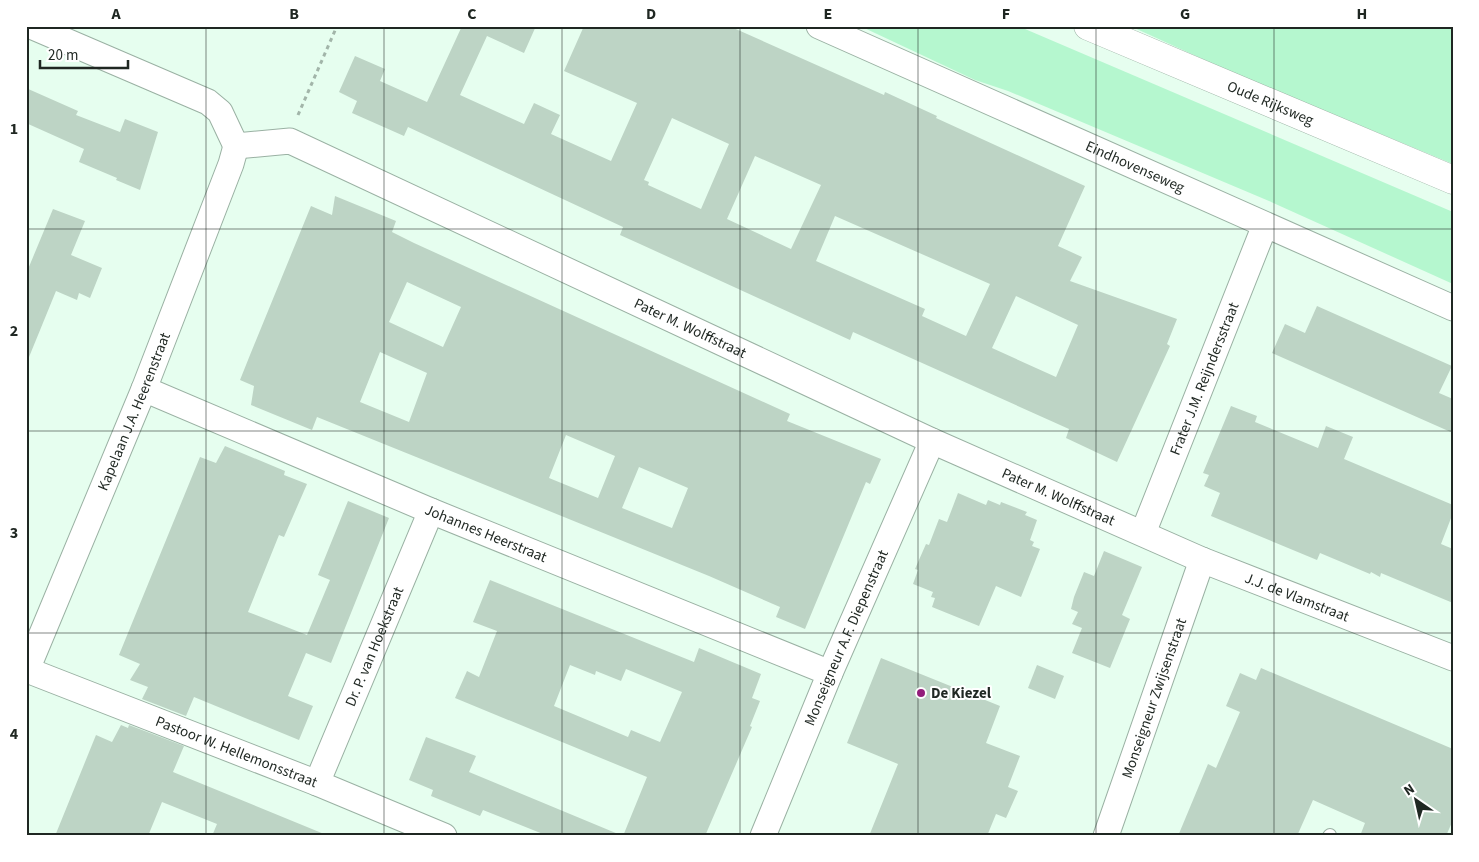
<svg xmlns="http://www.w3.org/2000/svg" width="1479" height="862" viewBox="0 0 1479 862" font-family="'Source Sans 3',sans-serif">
  <rect width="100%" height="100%" fill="#e6feef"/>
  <g fill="#b5f7cf">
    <polygon points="860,26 1018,26 1453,212 1453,284 1269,201 1008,91 975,80"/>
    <polygon points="1130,26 1453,26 1453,164 1229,71"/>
  </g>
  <g fill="#bdd4c5" fill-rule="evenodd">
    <path d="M462 26H536L524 53 487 36 460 95 524 124 534 103 560 115 551 134 611 161 637 103 564 71 584 26H729L884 95 885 92 937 116 936 118 1085 186 1058 246 1082 257 1070 281 1177 319 1167 344 1170 346 1117 462 1066 438 1069 429 853 332 850 340 640 244 620 235 623 227 408 127 404 136 352 113 357 101 339 92 355 56 385 69 380 81 427 102ZM672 118 729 144 701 209 648 185 649 182 644 180ZM755 156 821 185 791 249 727 219ZM835 216 990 284 966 336 922 316 925 309 816 261ZM1016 296 1078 325 1056 377 992 348Z"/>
    <polygon points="26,88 78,111 76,115 120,132 125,119 158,132 140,190 116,180 117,178 79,162 84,149 26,123"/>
    <path d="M335 196 396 221 392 232 414 243 790 414 787 421 881 459 870 484 866 482 805 629 776 617 780 607 709 576 436 465 317 417 312 430 251 405 254 386 240 380 250 355 311 206 332 215ZM407 282 461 307 443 347 389 322ZM380 352 427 373 409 422 360 402ZM566 435 615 456 598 498 549 478ZM639 467 688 488 672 528 622 508Z"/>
    <polygon points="53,209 85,221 71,255 102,268 90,298 79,293 77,300 56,291 27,362 26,274"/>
    <polygon points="1317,306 1452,366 1439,393 1453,399 1453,433 1272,353 1285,324 1305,333"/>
    <polygon points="1231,406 1257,416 1255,422 1318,448 1326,426 1353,437 1344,459 1453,505 1453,513 1441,544 1453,549 1453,603 1381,573 1380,577 1371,572 1370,574 1320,553 1317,560 1211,516 1220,493 1204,486 1209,475 1203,473"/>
    <polygon points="225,446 285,471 284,475 307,484 284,537 279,535 248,612 307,635 330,580 318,575 348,501 389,518 331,663 306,653 288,696 313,706 299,740 194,697 186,716 142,699 148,687 130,680 140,664 119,655 200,457 216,463"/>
    <polygon points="958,493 986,505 988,500 1000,505 1001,502 1027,512 1025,515 1037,520 1030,540 1034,542 1032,546 1040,549 1021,597 996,586 979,626 932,607 935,598 931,597 933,592 913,584 918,570 915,569 926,544 929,545 939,519 947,522"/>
    <polygon points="1104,551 1142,567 1122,615 1130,619 1110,668 1072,653 1082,628 1072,624 1078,612 1071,609 1074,597 1084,572 1094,576"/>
    <path d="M490 580 694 662 699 648 761 674 752 698 760 701 750 726 752 727 705 836H548L483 810 480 816 431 796 433 790 409 780 426 737 476 756 469 772 623 836 647 777 455 698 467 671 479 677 497 631 473 622ZM570 665 595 675 596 671 621 681 626 669 682 692 660 742 631 730 628 737 554 706Z"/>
    <polygon points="881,658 1000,706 986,743 1020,756 1008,787 1018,791 1006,818 996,814 987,836 869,836 898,764 847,743"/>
    <polygon points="1037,665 1064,676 1055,699 1028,688"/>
    <polygon points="1261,668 1453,749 1453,820 1446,836 1360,836 1365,823 1313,800 1297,836 1178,836 1208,764 1216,768 1240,712 1226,706 1240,673 1256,680"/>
    <polygon points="121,725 128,728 129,725 184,746 173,772 329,836 212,836 217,824 162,802 148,836 55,836 96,735 112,742"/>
  </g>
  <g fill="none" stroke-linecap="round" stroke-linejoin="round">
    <defs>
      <polyline id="service" points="1329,836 1330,835"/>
      <g id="minor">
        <polyline points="31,26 208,102 220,112 236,146"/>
        <path id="s1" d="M819 26 1453 308"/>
        <path id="s2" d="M236 146 290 141 932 441 1202 560 1453 658"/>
        <path id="s3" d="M144 389 431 511 830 673"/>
        <path id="s4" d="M1143 533 1265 225"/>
        <path id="s5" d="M27 670 317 783 444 836"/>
        <path id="s6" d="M26 672 144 389 231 164 236 146"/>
        <path id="s7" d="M317 783 431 511"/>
        <path id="s8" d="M763 836 830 673 932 441"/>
        <path id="s9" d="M1106 836 1202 560"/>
      </g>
      <g id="secondary">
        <path id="s10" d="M1088 26 1453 180"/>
      </g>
    </defs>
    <use href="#service" stroke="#9ab1a3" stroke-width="14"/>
    <use href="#minor" stroke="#9ab1a3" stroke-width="27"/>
    <use href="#secondary" stroke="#9ab1a3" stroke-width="29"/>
    <polyline stroke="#a2b5a9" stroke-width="3" stroke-dasharray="4 4" stroke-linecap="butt" points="298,115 337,26"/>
    <use href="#service" stroke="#fff" stroke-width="12"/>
    <use href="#minor" stroke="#fff" stroke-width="25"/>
    <use href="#secondary" stroke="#fff" stroke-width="28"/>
  </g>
  <path fill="none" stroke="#1f2722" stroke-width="1" stroke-opacity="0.55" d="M206 26V836M384 26V836M562 26V836M740 26V836M918 26V836M1096 26V836M1274 26V836M26 229H1453M26 431H1453M26 633H1453"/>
  <circle fill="#931d7b" stroke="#fff" stroke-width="2" cx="921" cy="693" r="5"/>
  <g text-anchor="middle" stroke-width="4" stroke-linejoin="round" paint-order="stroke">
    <g font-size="15" fill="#1f2722" stroke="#fff">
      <text dy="5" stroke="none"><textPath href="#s10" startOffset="198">Oude Rijksweg</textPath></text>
      <text dy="5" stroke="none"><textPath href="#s1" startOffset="346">Eindhovenseweg</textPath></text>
      <text dy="5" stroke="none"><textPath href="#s2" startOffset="496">Pater M. Wolffstraat</textPath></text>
      <text dy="5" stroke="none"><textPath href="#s4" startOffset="166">Frater J.M. Reijndersstraat</textPath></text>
      <text dy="5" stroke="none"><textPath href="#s6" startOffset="282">Kapelaan J.A. Heerenstraat</textPath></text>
      <text dy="5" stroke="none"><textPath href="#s2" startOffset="901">Pater M. Wolffstraat</textPath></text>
      <text dy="5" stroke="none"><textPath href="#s3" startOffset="371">Johannes Heerstraat</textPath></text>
      <text dy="5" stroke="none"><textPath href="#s2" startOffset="1160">J.J. de Vlamstraat</textPath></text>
      <text dy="5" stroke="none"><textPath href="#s8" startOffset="215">Monseigneur A.F. Diepenstraat</textPath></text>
      <text dy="5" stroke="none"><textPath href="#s7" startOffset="148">Dr. P. van Hoekstraat</textPath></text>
      <text dy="5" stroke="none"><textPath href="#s9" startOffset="146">Monseigneur Zwijsenstraat</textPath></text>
      <text dy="5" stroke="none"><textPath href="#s5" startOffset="225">Pastoor W. Hellemonsstraat</textPath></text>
    </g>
    <g font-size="15" font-weight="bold" fill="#1f2722" stroke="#fff" text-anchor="start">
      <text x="931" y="698">De Kiezel</text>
    </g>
  </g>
  <rect width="1479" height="862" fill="none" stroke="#ffffff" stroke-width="55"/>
  <g transform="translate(1416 800) rotate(326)" stroke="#ffffff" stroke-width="4" paint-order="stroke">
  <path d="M0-4L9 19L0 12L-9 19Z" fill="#1f2722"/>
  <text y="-8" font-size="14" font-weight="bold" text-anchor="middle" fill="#1f2722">N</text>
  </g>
  <path d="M40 60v8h88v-8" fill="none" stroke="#1f2722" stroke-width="2.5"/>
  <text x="48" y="60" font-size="15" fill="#1f2722" stroke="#ffffff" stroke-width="4" paint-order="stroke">20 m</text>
  <rect x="28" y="28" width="1424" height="806" fill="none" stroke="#1f2722" stroke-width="2"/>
  <g font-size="16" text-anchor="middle" font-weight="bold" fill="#1f2722">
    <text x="116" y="19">A</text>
    <text x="294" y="19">B</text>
    <text x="472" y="19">C</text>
    <text x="651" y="19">D</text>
    <text x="828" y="19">E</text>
    <text x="1006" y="19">F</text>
    <text x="1185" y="19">G</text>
    <text x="1362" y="19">H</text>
    <text x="14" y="134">1</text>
    <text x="14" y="336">2</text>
    <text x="14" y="538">3</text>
    <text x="14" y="739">4</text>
  </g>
</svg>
